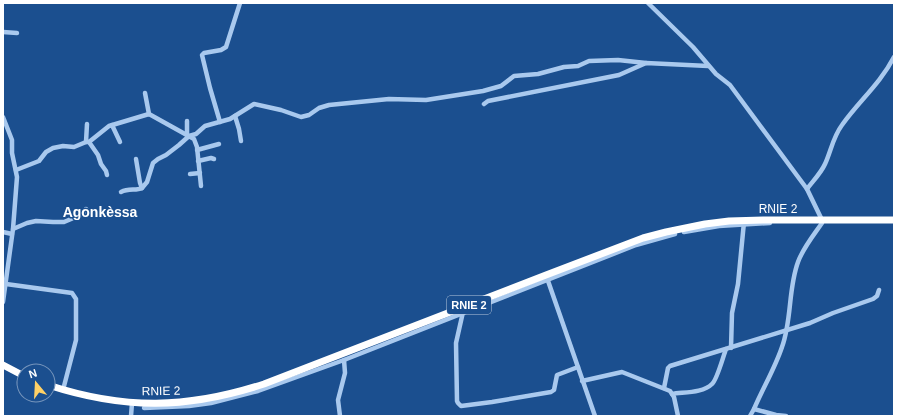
<svg xmlns="http://www.w3.org/2000/svg" width="897" height="419" viewBox="0 0 897 419" font-family="Helvetica,sans-serif">
  <rect width="100%" height="100%" fill="#1b4f8f"/>
  <g fill="none" stroke-linecap="round" stroke-linejoin="round">
    <g stroke="#a9c9ee" stroke-width="4.5">
      <path d="M648 3 693 47 716 74 730 85 807 189 822 220V223C813 236 803 248 798 262 788 289 792 320 782 347 775 368 763 388 754 409L750 416"/>
      <polyline points="3,32 17,33"/>
      <polyline points="145,93 149,114"/>
      <polyline points="484,104 488,101 619,75 646,63 708,66"/>
      <polyline points="235,116 239,129 241,141"/>
      <polyline points="3,117 12,140 12,153 17,177 13,229 3,302"/>
      <polyline points="187,121 187,135"/>
      <polyline points="220,122 210,88 202,55 204,53 221,50 226,47 240,3"/>
      <polyline points="87,124 86,142 89,142 98,155 101,164 106,171 107,175"/>
      <polyline points="112,125 120,142"/>
      <polyline points="89,142 109,126 149,114 194,139 197,147 201,186"/>
      <polyline points="197,150 219,144"/>
      <polyline points="198,161 211,158 214,159"/>
      <polyline points="16,170 39,161 46,152 53,148 63,146 74,147 86,142"/>
      <polyline points="190,174 200,173"/>
      <polyline points="142,188 147,182 153,163 158,159 166,155 179,145 189,136 196,134 205,126 230,119 254,104 281,110 301,117 309,115 319,108 329,105 389,99 426,100 483,91 501,86 514,76 538,74 564,67 578,66 589,61 618,60 646,63"/>
      <path d="M807 189C813 181 821 173 825 164 831 151 833 137 842 125 859 101 880 84 894 57"/>
      <path d="M121 192C129 188 136 191 142 188L140 183 136 159"/>
      <polyline points="13,229 27,223 36,221 53,222 64,222 83,214 86,209"/>
      <polyline points="3,232 12,234"/>
      <polyline points="684,232 719,226 770,223"/>
      <polyline points="547,278 595,416"/>
      <polyline points="6,284 72,293 76,299 76,340 63,390"/>
      <polyline points="463,312 456,343 457,401 458,403 461,406 492,402 551,392 554,390 557,375 578,367"/>
      <polyline points="731,348 732,313 738,284 744,222"/>
      <polyline points="582,381 622,372 670,391 674,397 678,416"/>
      <polyline points="664,388 668,368 670,366 810,323 833,313 873,299 877,296 879,290"/>
      <path d="M672 394C684 392 703 393 712 384 717 380 723 357 726 349"/>
      <polyline points="144,408 189,406 211,403 258,391 344,360 636,245 675,234"/>
      <polyline points="754,409 776,415 786,416"/>
      <polyline points="131,416 132,403"/>
      <polyline points="340,416 338,400 345,373 344,360"/>
    </g>
    <g stroke="#fff" stroke-width="7">
      <polyline points="3,365 24,376"/>
      <path d="M48 385C125 410 187 409 264 384L546 275 643 238 666 232 705 224 729 221 763 220H894"/>
    </g>
  </g>
  <g text-anchor="middle" stroke-width="3" stroke-linejoin="round" paint-order="stroke">
    <rect fill="#1b4f8f" stroke="#bbcadd" stroke-width="1" x="447" y="296" width="44" height="18" rx="3"/>
    <g font-size="11" font-weight="bold" fill="#fff">
      <text x="469" y="309">RNIE 2</text>
    </g>
    <g font-size="12" fill="#fff" stroke="#1b4f8f">
      <text x="778" y="213">RNIE 2</text>
      <text transform="translate(161 391) rotate(-1)" y="4">RNIE 2</text>
    </g>
    <g font-size="14" font-weight="bold" fill="#fff" stroke="#1b4f8f">
      <text x="100" y="217">Agonkèssa</text>
    </g>
  </g>
  <rect width="897" height="419" fill="none" stroke="#ffffff" stroke-width="8"/>
  <g transform="translate(36 383) rotate(342)"><circle r="19" fill="#1b4f8f" stroke="#7695bc"/>
  <path d="M0-3L7 15L0 10L-7 15Z" fill="#ffd166"/>
  <text y="-6" font-size="11" font-weight="bold" text-anchor="middle" fill="#ffffff">N</text>
  </g>
</svg>
